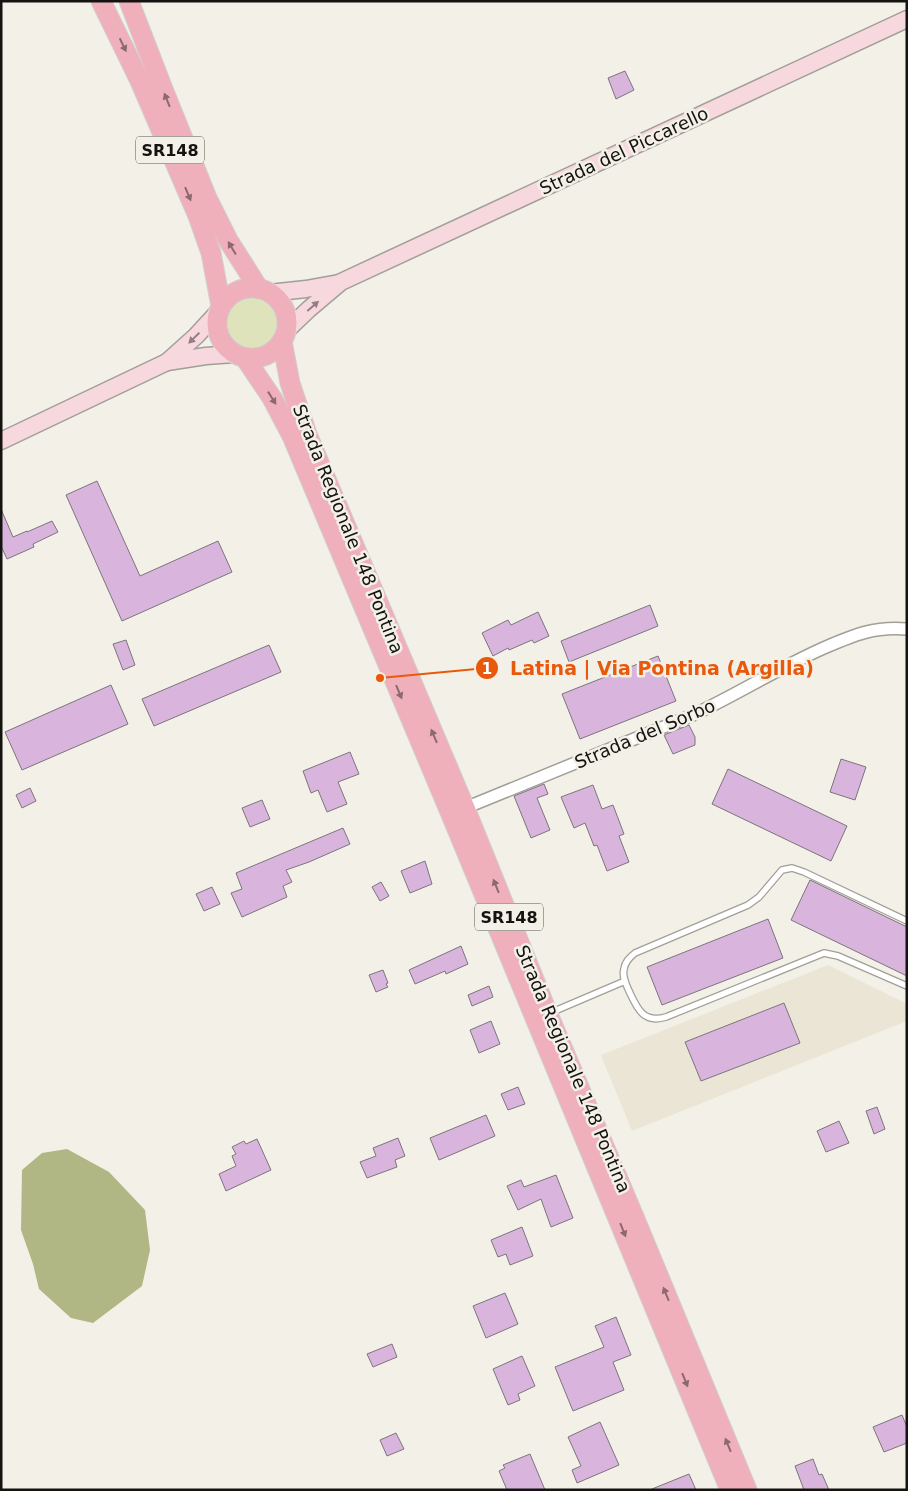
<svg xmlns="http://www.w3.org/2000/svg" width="908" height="1491" viewBox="0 0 908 1491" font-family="'DejaVu Sans',sans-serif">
  <rect width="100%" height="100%" fill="#f3f0e7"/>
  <polygon fill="#eae5d5" points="828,965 907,1004 907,1021 632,1131 601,1055"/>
  <circle fill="#dee3bc" cx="252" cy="323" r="29"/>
  <polygon fill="#b0b684" points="67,1149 109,1172 145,1210 150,1250 142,1286 93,1323 71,1318 39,1289 33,1264 21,1230 22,1170 42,1153"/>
  <g fill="#d9b5de" stroke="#7b757b">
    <polygon points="625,71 634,90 616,99 608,78"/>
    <polygon points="97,481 140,576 218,541 232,572 122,621 66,495"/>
    <polygon points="1,509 13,537 27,531 27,532 52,521 58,532 33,544 34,547 7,559 1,546"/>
    <polygon points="650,605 658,626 569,662 561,641"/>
    <polygon points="538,612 549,636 534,643 532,640 509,650 508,648 493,656 482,633 508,620 511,625"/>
    <polygon points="126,640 135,665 123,670 113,644"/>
    <polygon points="269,645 281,672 154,726 142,699"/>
    <polygon points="658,656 676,701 580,739 562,694"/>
    <polygon points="111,685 128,724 22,770 5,732"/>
    <polygon points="689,725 695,737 695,745 673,754 664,735"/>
    <polygon points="350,752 359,774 338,782 347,804 327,812 318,790 311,793 303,771"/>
    <polygon points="841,759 866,767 855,800 830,792"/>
    <polygon points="728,769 847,826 831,861 712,804"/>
    <polygon points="544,784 548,794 537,798 550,830 531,838 514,796"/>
    <polygon points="593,785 602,809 613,805 624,834 619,836 629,862 607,871 597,845 594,846 585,823 574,828 561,797"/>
    <polygon points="30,788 36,801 22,808 16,795"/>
    <polygon points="262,800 270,819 250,827 242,808"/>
    <polygon points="343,828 350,844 309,862 286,870 292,882 283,886 287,897 242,917 231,893 242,889 236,873"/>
    <polygon points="425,861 432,884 410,893 401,871"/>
    <polygon points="810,880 907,927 907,976 791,920"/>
    <polygon points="381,882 389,896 380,901 372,887"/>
    <polygon points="212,887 220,904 204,911 196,894"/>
    <polygon points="768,919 783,958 662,1005 647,967"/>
    <polygon points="461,946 468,964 446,974 445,971 415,984 409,970"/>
    <polygon points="383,970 388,983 386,984 388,987 376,992 369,975"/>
    <polygon points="489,986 493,997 472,1006 468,995"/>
    <polygon points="784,1003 800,1043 701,1081 685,1042"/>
    <polygon points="491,1021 500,1044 479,1053 470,1030"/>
    <polygon points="518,1087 525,1104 508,1110 501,1094"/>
    <polygon points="877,1107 885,1129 874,1134 866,1111"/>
    <polygon points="486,1115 495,1136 439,1160 430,1138"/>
    <polygon points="839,1121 849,1143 826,1152 817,1131"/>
    <polygon points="398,1138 405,1156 395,1160 397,1167 367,1178 360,1162 376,1156 373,1148"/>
    <polygon points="257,1139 271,1170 226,1191 219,1174 236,1166 232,1156 236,1154 232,1147 244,1141 246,1144"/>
    <polygon points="556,1175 573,1218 551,1227 541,1199 518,1210 507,1186 521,1180 524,1187"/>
    <polygon points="522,1227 533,1256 510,1265 506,1254 498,1257 491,1240"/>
    <polygon points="505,1293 518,1324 486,1338 473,1306"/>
    <polygon points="616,1317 631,1355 613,1362 624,1390 573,1411 555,1367 604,1347 595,1326"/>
    <polygon points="392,1344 397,1357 373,1367 367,1354"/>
    <polygon points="522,1356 535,1386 518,1394 520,1400 508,1405 493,1369"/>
    <polygon points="902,1415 907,1427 907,1443 884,1452 873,1427"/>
    <polygon points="600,1422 619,1465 577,1483 572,1470 581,1466 568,1437"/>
    <polygon points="396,1433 404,1449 387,1456 380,1440"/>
    <polygon points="530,1454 545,1490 507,1490 499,1471 505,1468 503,1465"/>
    <polygon points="813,1459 819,1475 822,1474 829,1490 804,1490 795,1466"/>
    <polygon points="689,1474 696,1490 652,1490 652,1489"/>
  </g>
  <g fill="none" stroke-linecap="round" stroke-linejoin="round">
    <defs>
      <g id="lane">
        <path d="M907 921 804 872 792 868 782 870 759 897 748 905 635 953C629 958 625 962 624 969 622 977 626 984 629 991 637 1008 643 1024 666 1017L824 953 838 956 907 986"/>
        <polyline points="550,1013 625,981"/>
      </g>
      <path id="street" d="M465 808 693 715C738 694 780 667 826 647 854 635 875 626 907 629"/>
      <g id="secondary">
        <polyline points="269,293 306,289 339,283"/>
        <polyline points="286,331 309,309 341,282 907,19"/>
        <polyline points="167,362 206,356 234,354"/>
        <polyline points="1,441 167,362 196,336 219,311"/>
      </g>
      <g id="primary">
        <polyline points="101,1 140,81 198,216 211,253 221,306"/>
        <polyline points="129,1 163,89 207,198 228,240 259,289"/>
        <circle cx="252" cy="323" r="35"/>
        <polyline points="282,341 290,383 307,434 465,808 548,1014 635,1219 747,1490"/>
        <polyline points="245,358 272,398 292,436 452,817 730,1490"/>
      </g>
    </defs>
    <use href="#lane" stroke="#a19f97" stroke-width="8"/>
    <use href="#street" stroke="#a19f97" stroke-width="14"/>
    <use href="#secondary" stroke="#a19f97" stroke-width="19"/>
    <use href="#primary" stroke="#d0d0cf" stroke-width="21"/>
    <use href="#lane" stroke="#fff" stroke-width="5.5"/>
    <use href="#street" stroke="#fff" stroke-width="11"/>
    <use href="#secondary" stroke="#f7d8de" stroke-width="16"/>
    <use href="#primary" stroke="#efb0bc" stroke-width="19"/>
  </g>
  <defs><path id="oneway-solid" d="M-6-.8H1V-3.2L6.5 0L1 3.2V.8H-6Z" transform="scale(1.25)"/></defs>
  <g fill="#8c696f">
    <use href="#oneway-solid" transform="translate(123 45) rotate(64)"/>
    <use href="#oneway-solid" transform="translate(167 100) rotate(-112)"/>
    <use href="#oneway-solid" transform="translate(188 194) rotate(67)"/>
    <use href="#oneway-solid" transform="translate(232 248) rotate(-121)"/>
    <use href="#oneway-solid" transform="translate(272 398) rotate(58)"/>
    <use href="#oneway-solid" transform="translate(399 692) rotate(67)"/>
    <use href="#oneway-solid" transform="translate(434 736) rotate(-113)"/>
    <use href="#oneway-solid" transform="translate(496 886) rotate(-112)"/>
    <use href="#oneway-solid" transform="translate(623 1230) rotate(68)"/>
    <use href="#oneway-solid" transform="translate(666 1294) rotate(-112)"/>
    <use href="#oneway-solid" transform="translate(685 1380) rotate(68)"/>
    <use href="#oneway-solid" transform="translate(728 1445) rotate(-112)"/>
  </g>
  <g fill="#917f81">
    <use href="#oneway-solid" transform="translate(313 306) rotate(-41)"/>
    <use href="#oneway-solid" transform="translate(194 338) rotate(136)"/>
  </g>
  <g text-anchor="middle" stroke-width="5" stroke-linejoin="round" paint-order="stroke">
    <g fill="#f3f0e7" stroke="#575550" stroke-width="1">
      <rect x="136" y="136.5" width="68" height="27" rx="4"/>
      <rect x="475" y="903.5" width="68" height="27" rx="4"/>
    </g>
    <g font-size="16" font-weight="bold" fill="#141310">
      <text x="170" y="156">SR148</text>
      <text x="509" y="923">SR148</text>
    </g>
    <g font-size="18" fill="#141310" stroke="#f3f0e7">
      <text transform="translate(624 151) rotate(-25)" y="6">Strada del Piccarello</text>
      <text transform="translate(348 529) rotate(68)" y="6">Strada Regionale 148 Pontina</text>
      <text transform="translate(645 734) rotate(-23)" y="6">Strada del Sorbo</text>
      <text transform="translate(573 1069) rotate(67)" y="6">Strada Regionale 148 Pontina</text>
    </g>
  </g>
  <path fill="none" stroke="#e8590c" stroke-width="2" d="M380 678L487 668"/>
  <g fill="#e8590c" stroke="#f3f0e7" stroke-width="2">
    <circle cx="380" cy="678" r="5"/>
    <circle cx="487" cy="668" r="12"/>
  </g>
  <g font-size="15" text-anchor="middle" font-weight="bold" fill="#fff">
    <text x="487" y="674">1</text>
  </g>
  <g font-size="19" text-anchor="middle" font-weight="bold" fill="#e8590c" stroke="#f3f0e7" stroke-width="5" stroke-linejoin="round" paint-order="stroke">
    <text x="662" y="675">Latina | Via Pontina (Argilla)</text>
  </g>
  <rect width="908" height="1491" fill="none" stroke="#141310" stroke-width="5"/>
</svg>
